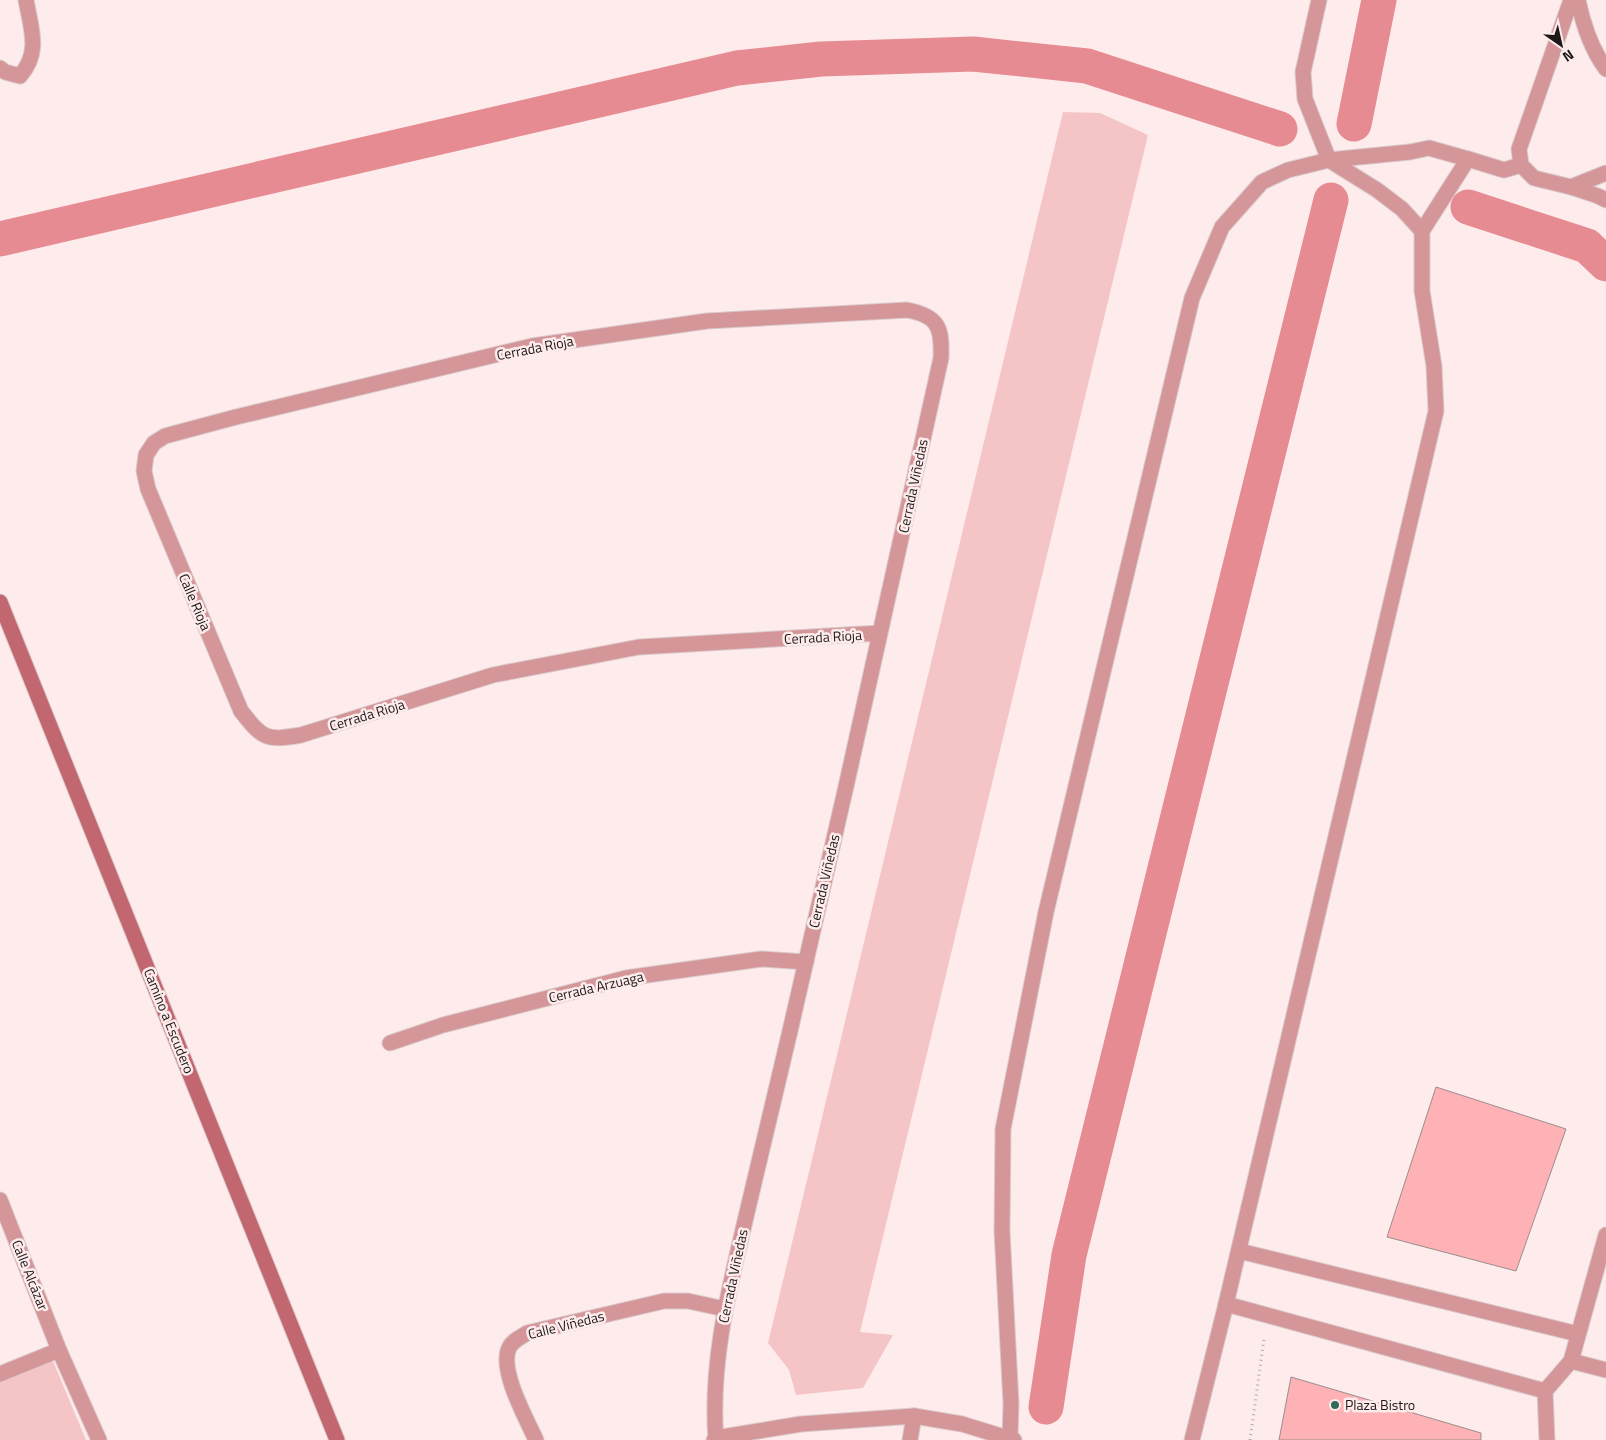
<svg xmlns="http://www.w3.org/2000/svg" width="1606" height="1440" viewBox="0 0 1606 1440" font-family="'Titillium Web',sans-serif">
  <rect width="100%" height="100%" fill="#feeced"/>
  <g fill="#f5c4c6">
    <polygon points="1063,112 1100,113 1148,135 860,1332 893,1335 863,1388 796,1395 789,1370 768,1343"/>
    <polygon points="53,1361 86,1440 0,1440 0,1381"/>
  </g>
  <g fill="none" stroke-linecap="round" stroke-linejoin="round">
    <g stroke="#e68b91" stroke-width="35">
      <polyline points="1354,124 1379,0"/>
      <polyline points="1468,207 1587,246 1606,264"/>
      <polyline points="0,239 737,68 821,59 973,54 1087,66 1280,129"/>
      <polyline points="1046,1407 1069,1255 1331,200"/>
    </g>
  </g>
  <g fill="#feb2b6" stroke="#9c8c8d">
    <polygon points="1436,1087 1566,1129 1516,1271 1387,1237"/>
    <polygon points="1291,1377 1481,1433 1481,1440 1279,1440"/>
  </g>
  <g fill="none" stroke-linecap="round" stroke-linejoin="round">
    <defs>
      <g id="lane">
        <polyline points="1239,1251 1578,1334"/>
        <polyline points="1226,1304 1545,1391"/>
        <polyline points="1571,1361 1606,1235"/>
        <polyline points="1547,1440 1545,1391 1571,1361 1606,1370"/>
      </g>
      <g id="street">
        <polyline points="1319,0 1303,72 1305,99 1329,160 1377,190 1402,209 1422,231"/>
        <polyline points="1571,0 1519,149 1521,165 1534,178 1571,187 1598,196 1606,200"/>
        <path d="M1578 0C1583 24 1591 49 1606 69"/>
        <path d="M0 68 5 72 20 76C41 52 31 29 26 0"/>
        <polyline points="1571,187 1606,173"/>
        <polyline points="390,1043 443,1025 626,978 761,959 806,962"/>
        <polyline points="0,1200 59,1350 99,1440"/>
        <polyline points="0,1374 59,1350"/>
        <polyline points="1010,1438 1011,1404 1002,1231 1003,1129 1046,912 1192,298 1222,227 1262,182 1288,170 1329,160 1410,152 1429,148 1468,159"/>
        <path d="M536 1440C526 1418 499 1370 509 1348 512 1341 521 1337 527 1333L664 1301H688L725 1309"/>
        <polyline points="714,1440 716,1438 801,1424 914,1416 962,1424 1014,1440"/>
        <path d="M716 1440C710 1365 728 1293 745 1221 760 1158 775 1094 790 1031 842 807 892 583 941 358 942 328 939 316 907 310L707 321 532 346 236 417 165 436 154 443 146 455 144 471 148 489 241 711C263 739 266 741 301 735L493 675 639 647 880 633"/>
        <polyline points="910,1440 914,1416"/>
        <polyline points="1192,1440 1226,1304 1436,411 1434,366 1422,291 1422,231 1468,159 1504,170 1521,165"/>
      </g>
      <polyline id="secondary" points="0,602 337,1440"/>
    </defs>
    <use href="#lane" stroke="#dacacb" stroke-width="17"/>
    <use href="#street" stroke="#dacacb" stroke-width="17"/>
    <use href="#secondary" stroke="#dacacb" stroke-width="17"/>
    <polyline stroke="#b6a8a8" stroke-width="3" stroke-dasharray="1 4" stroke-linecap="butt" points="1250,1440 1264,1339"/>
    <use href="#lane" stroke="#d59699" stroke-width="15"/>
    <use href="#street" stroke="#d59699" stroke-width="15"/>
    <use href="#secondary" stroke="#c2676f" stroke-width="15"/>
  </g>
  <circle fill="#316b55" stroke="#feeced" stroke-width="2" cx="1335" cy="1405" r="5"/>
  <g text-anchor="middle" stroke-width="5" stroke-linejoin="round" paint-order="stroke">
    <g font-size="14" fill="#1e1818" stroke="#feeced">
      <text transform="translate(535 348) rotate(-11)" y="5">Cerrada Rioja</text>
      <text transform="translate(913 486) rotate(-78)" y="5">Cerrada Viñedas</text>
      <text transform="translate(195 602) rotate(67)" y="5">Calle Rioja</text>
      <text transform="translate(823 637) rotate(-3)" y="5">Cerrada Rioja</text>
      <text transform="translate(367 715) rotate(-17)" y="5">Cerrada Rioja</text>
      <text transform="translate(824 881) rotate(-77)" y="5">Cerrada Viñedas</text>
      <text transform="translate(596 987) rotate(-13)" y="5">Cerrada Arzuaga</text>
      <text transform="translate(169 1021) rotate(68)" y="5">Camino a Escudero</text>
      <text transform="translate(30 1275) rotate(68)" y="5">Calle Alcázar</text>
      <text transform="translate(733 1276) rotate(-78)" y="5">Cerrada Viñedas</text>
      <text transform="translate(566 1325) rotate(-14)" y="5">Calle Viñedas</text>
    </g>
    <g font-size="14" fill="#1e1818" stroke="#feeced" text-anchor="start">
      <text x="1345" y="1410">Plaza Bistro</text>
    </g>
  </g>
  <g transform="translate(1561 45) rotate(146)" stroke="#feeced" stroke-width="4" paint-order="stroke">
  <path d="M0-4L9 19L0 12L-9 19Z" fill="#1e1818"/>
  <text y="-8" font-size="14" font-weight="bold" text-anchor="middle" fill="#1e1818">N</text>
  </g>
</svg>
